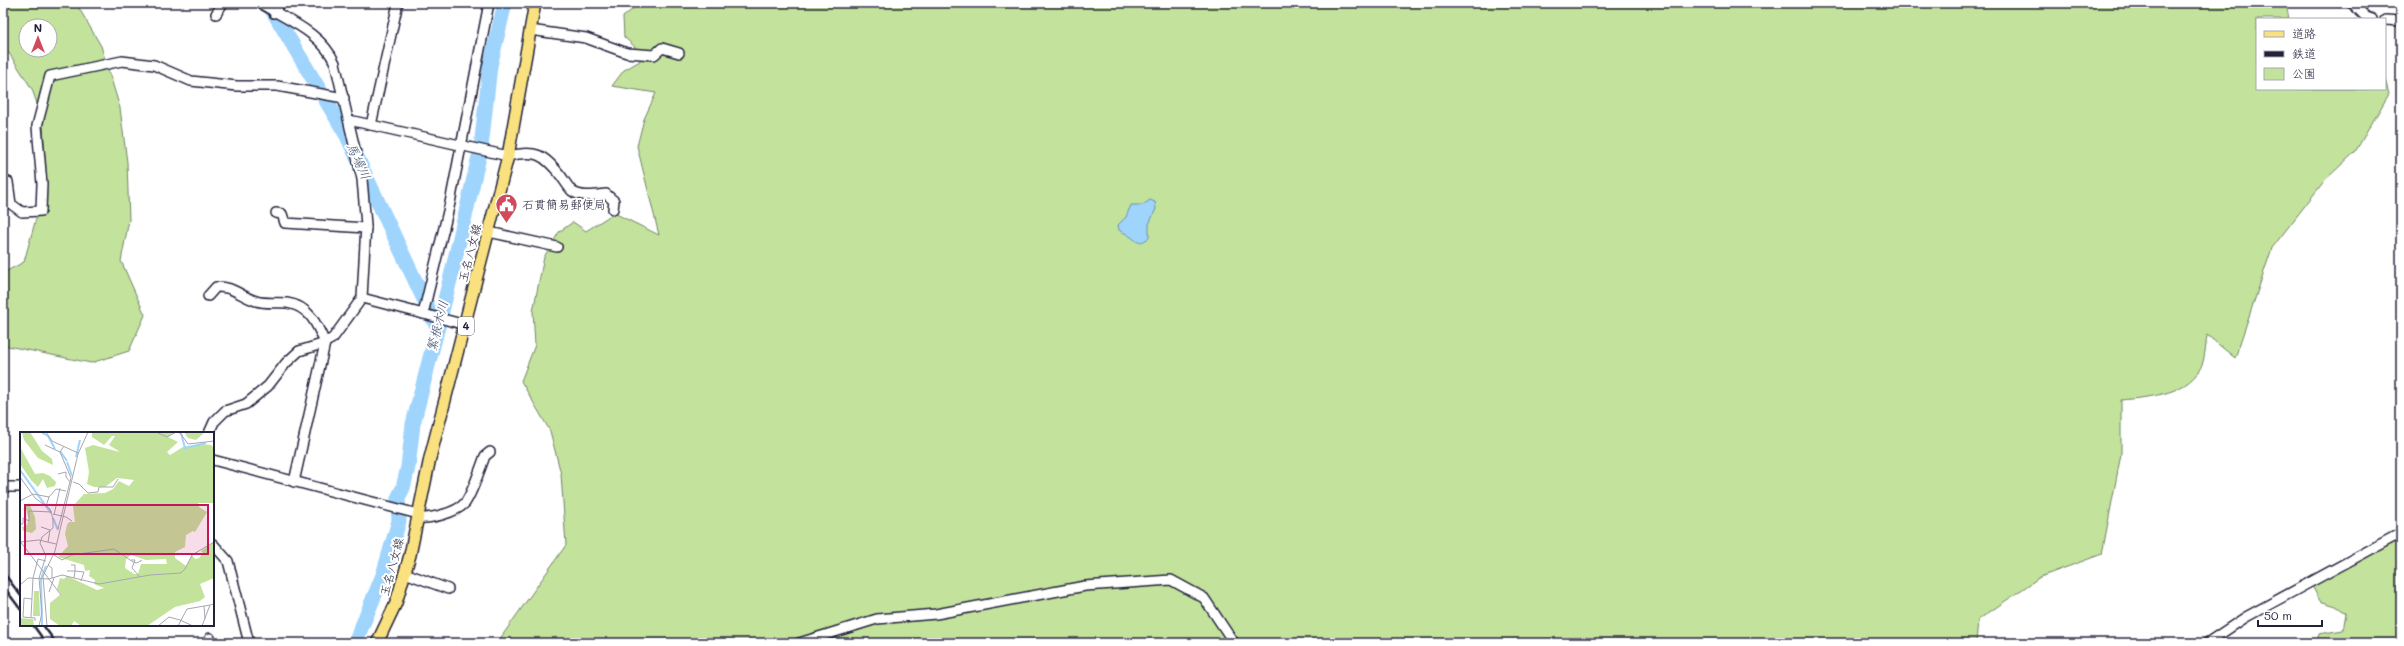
<svg xmlns="http://www.w3.org/2000/svg" width="2404" height="646" viewBox="0 0 2404 646" font-family="Mali,'Klee One',sans-serif">
  <rect width="100%" height="100%" fill="#fff"/>
  <filter id="ink" filterUnits="userSpaceOnUse"><feTurbulence type="fractalNoise" baseFrequency=".025" numOctaves="2"/><feDisplacementMap in="SourceGraphic" scale="8" xChannelSelector="R" yChannelSelector="G"/><feConvolveMatrix kernelMatrix="1 2 1 2 8 2 1 2 1" color-interpolation-filters="sRGB"/></filter>
  <g filter="url(#ink)">
    <g fill="#c3e39c" stroke="#72826c" fill-rule="evenodd">
      <path d="M3 3H76L101 46 120 108 127 162 129 220 121 261 145 315 129 351 91 363 3 345V273L24 262 46 182 43 121 32 89 9 53 3 55ZM26 26H50V50H26Z"/>
      <path d="M640 3H2286L2289 19H2257V89H2385V79L2389 94 2355 152 2325 180 2272 248 2235 358 2207 335C2206 344 2205 354 2203 362 2192 395 2149 397 2121 400V454L2102 554 2040 577 1978 620 1976 643H497L566 545 561 474 550 431 521 381 535 345 533 311 544 257 559 232 573 222 586 231 614 213 659 235 637 146 644 119 656 93 612 86 624 70 640 61 635 47 624 37 623 17Z"/>
      <polygon points="2401,533 2401,643 2316,643 2319,634 2343,630 2346,613 2336,606 2320,601 2310,582"/>
    </g>
    <path fill="#9fd4fd" stroke="#6d8daf" d="M1150 200 1155 202 1156 209 1149 224V238C1136 246 1138 241 1128 235 1126 233 1121 232 1119 230L1118 225 1126 217 1131 205H1143Z"/>
    <g fill="none" stroke-linecap="round" stroke-linejoin="round">
      <g stroke="#9fd4fd" stroke-width="15">
        <polyline points="268,3 347,136 437,327"/>
        <polyline points="355,643 383,575 399,521 398,498 403,488 408,467 413,424 451,276 481,148 490,66 505,3"/>
      </g>
      <defs>
        <g id="minor">
          <polyline points="2352,3 2366,17 2372,19"/>
          <polyline points="274,13 280,3"/>
          <polyline points="216,14 223,3"/>
          <polyline points="2385,20 2401,21"/>
          <polyline points="530,30 586,38 627,53 654,55 662,48 679,53"/>
          <path d="M349 120 508 156C535 150 543 153 561 176 564 180 568 187 572 191 581 198 596 195 606 194L614 201 613 209"/>
          <polyline points="371,125 398,3"/>
          <polyline points="3,181 8,182 11,204 22,212 41,211 42,184 37,126 50,76 122,61 154,65 191,81 237,86 277,86 344,98"/>
          <polyline points="276,213 282,214 285,223 366,228"/>
          <polyline points="489,232 557,247"/>
          <path d="M208 296 216 287C233 286 240 296 256 301 266 304 276 302 287 303 309 306 317 324 325 343L294 482"/>
          <polyline points="362,298 466,325"/>
          <polyline points="423,314 450,203 489,3"/>
          <path d="M209 433 214 422 225 411 246 404 268 386 286 363 299 351 322 344 333 338 362 298 366 225 362 179 335 63C321 32 287 20 260 3"/>
          <polyline points="213,460 418,514"/>
          <polyline points="3,487 21,487"/>
          <path d="M418 518C430 519 456 513 465 503 471 496 481 467 485 456L490 452"/>
          <polyline points="213,544 228,561 249,643"/>
          <polyline points="405,573 448,589"/>
          <polyline points="210,643 210,638"/>
          <polyline points="799,643 877,619 936,614 1085,586 1171,580 1204,598 1234,643"/>
          <polyline points="2207,643 2246,617 2401,533"/>
        </g>
        <polyline id="major" points="377,643 396,603 410,555 430,458 508,156 535,3"/>
      </defs>
      <use href="#minor" stroke="#22223b" stroke-width="12"/>
      <use href="#major" stroke="#22223b" stroke-width="14"/>
      <use href="#minor" stroke="#fff" stroke-width="9"/>
      <use href="#major" stroke="#fae180" stroke-width="11"/>
      <g stroke="#22223b" stroke-width="2.5">
        <polyline points="3,572 21,596"/>
        <polyline points="3,586 21,610"/>
        <polyline points="33,625 46,643"/>
        <polyline points="43,625 56,643"/>
      </g>
    </g>
  </g>
  <defs>
    <symbol id="civic-pin" viewBox="-11 -11 22 30"><path d="M0 17L-7.5 6A9.5 9.5 0 1 1 7.5 6Z" fill="#d1495b" stroke="#fff"/><path d="M-.6-6.5H3V-4.5H.6V-3L4-1V1h2V6H-6V1h2V-1L-.6-3ZM-1.2 2.5V6h2.4V2.5Z" fill="#fff"/></symbol>
  </defs>
  <g fill-rule="evenodd">
    <use href="#civic-pin" x="494" y="192" width="25" height="34"/>
  </g>
  <g text-anchor="middle" stroke-width="4" stroke-linejoin="round" paint-order="stroke">
    <rect fill="#fff" stroke="#646476" stroke-width="1" x="458" y="317" width="16" height="18" rx="3"/>
    <g font-size="11" font-weight="bold" fill="#22223b">
      <text x="466" y="330">4</text>
    </g>
    <g font-size="12" fill="#22223b" stroke="#fff" text-anchor="start">
      <text x="522" y="209">石貫簡易郵便局</text>
    </g>
    <g font-size="12" fill="#22223b" stroke="#fff">
      <text transform="translate(470 253) rotate(-76)" y="4">玉名八女線</text>
      <text transform="translate(392 567) rotate(-75)" y="4">玉名八女線</text>
    </g>
    <g font-size="13" font-style="italic" fill="#485775" stroke="#fff">
      <text transform="translate(359 161) rotate(65)" y="5">馬場川</text>
      <text transform="translate(437 326) rotate(-76)" y="5">繁根木川</text>
    </g>
  </g>
  <g transform="translate(20 432)">
    <rect width="194" height="194" fill="#fff"/>
    <path d="M2 0H10L22 19 32 27 33 33 18 26 4 8ZM72 0H156L148 5 158 10 147 20 150 23 163 15 182 12 191 13 194 16V71H178L179 75 187 80 175 100 173 99 166 103 165 115 155 120V126L166 134 172 123 175 127 179 126 183 121 181 119 194 110V146L180 152 185 165 180 169 155 175 127 194H61L54 189 51 194H40L30 187V171L41 162 37 157 40 146 44 147 47 144 77 158 84 156 74 152 75 148 69 144 70 138 65 139 64 133 38 125 48 114 45 102 47 93 49 90H55L53 74 64 62 85 61 93 57 99 49 109 54 114 48 97 46 85 55H74L67 52 69 40 65 16 73 13 100 20 89 13 95 4H92L84 13 72 5ZM111 123 126 128 146 127 147 132H121L118 142H114L105 136 106 127ZM164 0H185L176 8 168 6ZM0 15 15 42 23 41 30 44 36 50 35 54 27 56 23 47 18 55 11 48 0 32ZM9 71 15 85 16 97 12 101 3 99 2 95 7 93 9 87 6 77 2 78ZM14 159H19L20 184H13ZM0 186 13 187 14 194H0Z" fill="#c3e39c" fill-rule="evenodd"/>
    <path fill="none" stroke="#9fd4fd" stroke-width="2" d="M21 0 28 4 35 17M161 1 165 16 186 11M40 19 47 29M56 25 60 8M47 30 52 44M0 38 31 81M33 86 38 98M22 194 21 147 26 134"/>
    <path fill="none" stroke="#a7a7b1" stroke-width="1" d="M26 0 32 9 58 21M136 0 147 5 156 0M156 0 160 1 168 12 194 9M25 13 40 20M38 42 46 40V45L50 50M0 45 15 66 30 77 33 87V96L22 105 20 111 26 124 19 146 22 181 19 194M53 50 59 52 68 61 78 60 79 55H93L98 47M0 69 13 62 29 65M26 74 29 65 36 57 46 59M33 82 46 85 52 89M34 83 40 56M0 92H3V86L9 89V79L32 80M21 95 30 98 28 110M38 97 51 46 40 20 44 14M0 109 41 163M0 110 19 108 36 112M34 123 42 128 52 123 94 117 113 130 117 131 122 128M111 128H115L112 136 120 145M28 133 32 136V146M47 139H55V133H51M54 146 55 139 64 140 61 149M0 153 8 146 29 147 42 143 79 152 130 143 161 141 165 137 172 123 194 110M29 160 34 146M12 167 4 166 3 185 15 186V189M184 174 185 187M11 185 13 146 18 127 26 129M160 188 173 194M27 194 23 144 35 119 58 22 68 0M138 194 149 185 160 188M158 194 167 177 190 173M182 194 190 173 194 172"/>
    <path fill="#c2185b" fill-opacity="0.15" stroke="#c2185b" stroke-width="2" d="M5 73H188V122H5Z"/>
    <rect width="194" height="194" fill="none" stroke="#22223b" stroke-width="2"/>
  </g>
  <rect width="2404" height="646" fill="none" stroke="#fff" stroke-width="16"/>
  <rect x="8" y="8" width="2388" height="630" fill="none" stroke="#22223b" stroke-width="1.5" filter="url(#ink)"/>
  <rect x="2256" y="18" width="130" height="72" fill="#ffffff" stroke="#a7a7b1"/>
  <rect x="2264" y="31" width="20" height="6" fill="#fae180" stroke="#a7a7b1"/>
  <text x="2292" y="38" font-size="12" fill="#22223b">道路</text>
  <rect x="2264" y="51" width="20" height="6" fill="#22223b" stroke="#a7a7b1"/>
  <text x="2292" y="58" font-size="12" fill="#22223b">鉄道</text>
  <rect x="2264" y="68" width="20" height="12" fill="#c3e39c" stroke="#a7a7b1"/>
  <text x="2292" y="78" font-size="12" fill="#22223b">公園</text>
  <g transform="translate(38 38)"><circle r="19" fill="#ffffff" stroke="#a7a7b1"/>
  <path d="M0-3L7 15L0 10L-7 15Z" fill="#d1495b"/>
  <text y="-6" font-size="11" font-weight="bold" text-anchor="middle" fill="#22223b">N</text>
  </g>
  <path d="M2258 620v6h64v-6" fill="none" stroke="#22223b" stroke-width="2"/>
  <text x="2264" y="620" font-size="12" fill="#22223b" stroke="#ffffff" stroke-width="3" paint-order="stroke">50 m</text>
</svg>
